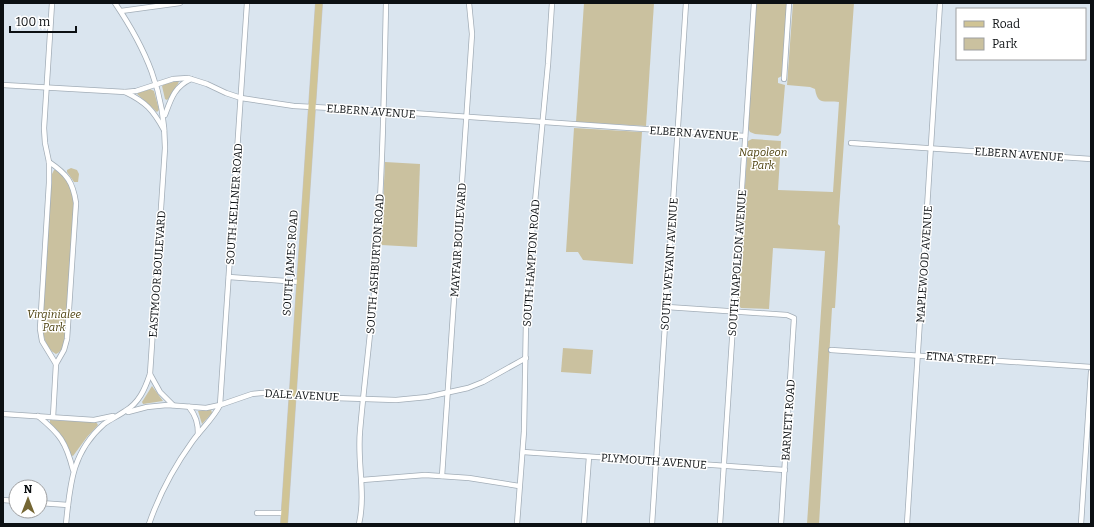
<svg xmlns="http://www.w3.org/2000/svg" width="1094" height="527" viewBox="0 0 1094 527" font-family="Bitter,serif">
  <rect width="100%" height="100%" fill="#dae5ef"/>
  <g fill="#cac19f">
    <polygon points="584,3 654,3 646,126 576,122"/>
    <polygon points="756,3 787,3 783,74 782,76 778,78 778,83 785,85 781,133 778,136 755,134 750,132 748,128"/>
    <path d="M793 3H854L838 224 840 226 835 308H832L819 524H807L825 251 773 248 769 309 741 308 737 304 748 141 752 139 781 141 778 190 833 192 839 102C824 100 818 106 815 89L810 87 787 85Z"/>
    <path d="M177 81H179L178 84C174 88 170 98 167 100L165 99 162 86 165 84Z"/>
    <polygon points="150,89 154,91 159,110 157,112 137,94 138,93"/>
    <polygon points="574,128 642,132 633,264 583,260 578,252 566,252"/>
    <polygon points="385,162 420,164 417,247 381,245"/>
    <polygon points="71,168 77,170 79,174 78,182 74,182 67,172 67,170"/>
    <path d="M54 170H57L68 182 74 199 65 337C64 343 63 351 56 354 46 349 43 336 42 325L52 174Z"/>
    <polygon points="563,348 593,350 591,374 561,372"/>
    <polygon points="152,386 163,401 143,404 142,402"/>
    <polygon points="211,409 212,413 202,424 198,411"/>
    <path d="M50 420 96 422 98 425 87 437 73 456 71 455C67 442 60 432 50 423Z"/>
  </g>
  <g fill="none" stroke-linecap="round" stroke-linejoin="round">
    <defs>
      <g id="street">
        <polyline points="52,3 44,128 45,143 49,162 49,183 40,329 42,341 56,364 53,417"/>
        <polyline points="121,11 180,3"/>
        <polyline points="784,79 789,3"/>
        <polyline points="3,85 125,92 136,91 173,79 188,78 207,84 226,93 241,98 294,106 369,110 745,136"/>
        <path d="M125 92C146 102 153 110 164 130"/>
        <path d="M165 115C171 99 174 87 191 79"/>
        <polyline points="851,143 1091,159"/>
        <path d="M49 162C67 174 73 182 76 203L67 339 64 350 56 364"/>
        <polyline points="229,277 300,282"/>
        <polyline points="667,307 787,315 794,318 781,524"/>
        <polyline points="831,350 1091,367"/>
        <polyline points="150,374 160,392 173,405"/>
        <path d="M189 407C196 416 198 423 198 434"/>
        <polyline points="128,412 147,407 167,405 206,408 220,405 252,394 262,393 285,392 299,395 335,398 396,400 427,397 468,388 483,382 526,358"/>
        <polyline points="3,414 94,420 113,416"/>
        <path d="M38 416C60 434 66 442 73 470"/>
        <polyline points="523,452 785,470"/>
        <polyline points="442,476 472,34 469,3"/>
        <polyline points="362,480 425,475 469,478 519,486"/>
        <polyline points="3,500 16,501"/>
        <polyline points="40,503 68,505"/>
        <polyline points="257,513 284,513"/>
        <path d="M66 524C70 484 72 452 104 424 111 419 118 416 125 411 139 403 145 389 150 374L165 148C165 92 146 49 115 3"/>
        <path d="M149 524C159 495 174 467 192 442 201 429 213 419 220 405L247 3"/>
        <path d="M359 524C366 493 357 462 360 431 364 385 370 339 374 293 382 196 384 100 386 3"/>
        <polyline points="517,524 524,431 526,321 529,266 548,64 552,3"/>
        <polyline points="584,524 589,457"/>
        <polyline points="652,524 686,3"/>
        <polyline points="720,524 754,3"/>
        <polyline points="907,524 940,3"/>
        <polyline points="1081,524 1091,372"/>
      </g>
      <polyline id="primary" points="284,524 319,3"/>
    </defs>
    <use href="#street" stroke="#a2adb7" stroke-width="6"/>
    <use href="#primary" stroke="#c5c6c6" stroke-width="8"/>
    <use href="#street" stroke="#fff" stroke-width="4.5"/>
    <use href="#primary" stroke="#d0c495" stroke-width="7"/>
  </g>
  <g text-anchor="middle" stroke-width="3" stroke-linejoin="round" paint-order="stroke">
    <g font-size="11" fill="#0c1013" stroke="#fff">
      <text transform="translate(371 111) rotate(4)" y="4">ELBERN AVENUE</text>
      <text transform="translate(694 133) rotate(4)" y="4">ELBERN AVENUE</text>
      <text transform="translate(1019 154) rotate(4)" y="4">ELBERN AVENUE</text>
      <text transform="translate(234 204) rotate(-86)" y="4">SOUTH KELLNER ROAD</text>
      <text transform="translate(458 240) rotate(-86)" y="4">MAYFAIR BOULEVARD</text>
      <text transform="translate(290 263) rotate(-86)" y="4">SOUTH JAMES ROAD</text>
      <text transform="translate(531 263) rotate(-86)" y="4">SOUTH HAMPTON ROAD</text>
      <text transform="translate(737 263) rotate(-86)" y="4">SOUTH NAPOLEON AVENUE</text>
      <text transform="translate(375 264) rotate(-86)" y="4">SOUTH ASHBURTON ROAD</text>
      <text transform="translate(669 264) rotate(-86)" y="4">SOUTH WEYANT AVENUE</text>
      <text transform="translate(924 264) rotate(-86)" y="4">MAPLEWOOD AVENUE</text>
      <text transform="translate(157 274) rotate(-86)" y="4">EASTMOOR BOULEVARD</text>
      <text transform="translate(961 358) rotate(4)" y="4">ETNA STREET</text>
      <text transform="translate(302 395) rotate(3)" y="4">DALE AVENUE</text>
      <text transform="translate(788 420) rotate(-86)" y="4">BARNETT ROAD</text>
      <text transform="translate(654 461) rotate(4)" y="4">PLYMOUTH AVENUE</text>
    </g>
    <g font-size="11" font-style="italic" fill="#4c400d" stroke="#fff">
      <text x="763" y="156">Napoleon<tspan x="763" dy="13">Park</tspan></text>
      <text x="54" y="318">Virginialee<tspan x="54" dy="13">Park</tspan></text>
    </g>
  </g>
  <rect width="1094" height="527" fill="none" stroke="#0c1013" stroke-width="8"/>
  <rect x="956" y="8" width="130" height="52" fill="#ffffff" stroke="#9e9fa1"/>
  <rect x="964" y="21" width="20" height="6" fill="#d0c495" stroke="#9e9fa1"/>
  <text x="992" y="28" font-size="12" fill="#0c1013">Road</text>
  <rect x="964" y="38" width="20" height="12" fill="#cac19f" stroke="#9e9fa1"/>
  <text x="992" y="48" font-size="12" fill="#0c1013">Park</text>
  <g transform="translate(28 499)"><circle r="19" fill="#ffffff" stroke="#9e9fa1"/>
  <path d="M0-3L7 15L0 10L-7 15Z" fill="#746633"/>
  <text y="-6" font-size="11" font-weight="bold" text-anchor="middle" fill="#0c1013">N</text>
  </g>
  <path d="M10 26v6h66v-6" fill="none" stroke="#0c1013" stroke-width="2"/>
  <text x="16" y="26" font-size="12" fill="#0c1013" stroke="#ffffff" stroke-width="3" paint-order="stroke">100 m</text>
</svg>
